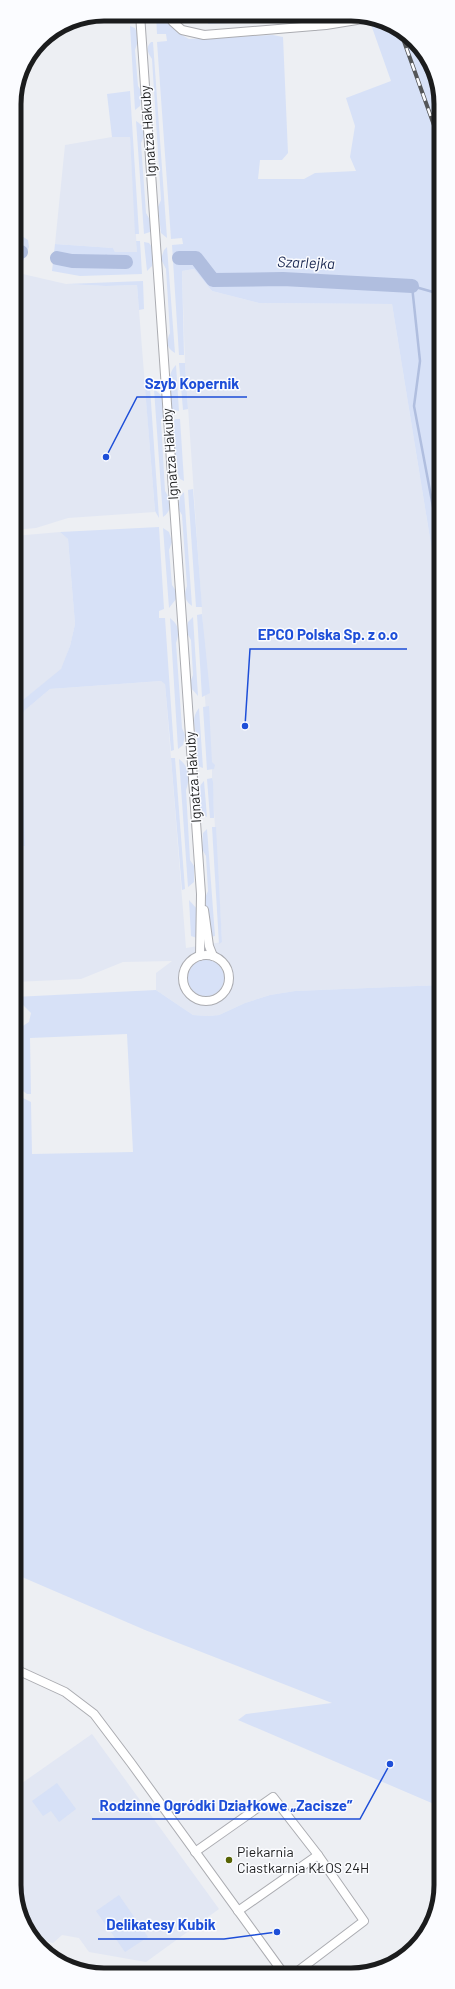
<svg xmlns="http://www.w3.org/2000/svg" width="455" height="1989" viewBox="0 0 455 1989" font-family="Barlow,sans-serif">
  <rect width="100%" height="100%" fill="#edeff3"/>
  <g fill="#e2e7f3">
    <polygon points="112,137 130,137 137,252 115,252 113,248 55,244 65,145"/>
    <polygon points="194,269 212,291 259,303 392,304 440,600 441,985 295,991 270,995 245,1003 219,1015 208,1016 193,1015 156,990 156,973 172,961 123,962 81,979 14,982 14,739 18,845 25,846 22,719 24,711 50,689 161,681 165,683 186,948 222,942 212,778 212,769 210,768 202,656 205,656 185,363 182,271"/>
    <polygon points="14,272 66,284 106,286 137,285 155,512 68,518 36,528 14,530"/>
    <polygon points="60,532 68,539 75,624 70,646 62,669 18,704 14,712 14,536"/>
    <polygon points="92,1734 219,1909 146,1962 89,1952 79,1938 62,1935 53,1943 35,1939 15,1897 15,1788"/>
  </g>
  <g fill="#d7e1f7">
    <polygon points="104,14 124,14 124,16 67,22"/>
    <polygon points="156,14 163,14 178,33 189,39 273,35 283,37 288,153 282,160 260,160 258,179 304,179 315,173 356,171 350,157 355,126 346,98 391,81 368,16 415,40 440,92 440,600 392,304 259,303 212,291 194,269 182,271 184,355 179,355 172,245 183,244 182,238 171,239 157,42 167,41 166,34 157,34"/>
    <polygon points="208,15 232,15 232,23 208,24"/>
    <polygon points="130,26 135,28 139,38 135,50 138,86 142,92 140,106 135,110"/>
    <path d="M151 42H153L167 238 161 233 158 207 161 200 152 59C148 53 145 48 151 42Z"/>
    <polygon points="130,91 139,234 135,234 130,137 112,137 107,94"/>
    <path d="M136 121C145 126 146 134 141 143L146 213 150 220V232L144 234Z"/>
    <polygon points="14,231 28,240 29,247 21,266 14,265"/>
    <polygon points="136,241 140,241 142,274 80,276 52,271 55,244 113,248 115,252 137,252"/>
    <polygon points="144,242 149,243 152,247 152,266 147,271"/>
    <path d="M167 247 175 353C166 348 166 341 170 333L166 269 161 259 164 250Z"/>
    <polygon points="143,281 144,309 139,310 137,285 106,286 66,284"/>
    <polygon points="179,363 185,363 188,409 183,410"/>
    <path d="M176 365 179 411 171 409C171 395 165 375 176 365Z"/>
    <polygon points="145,388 150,388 159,518 155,511"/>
    <path d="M154 389 162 396 164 414 161 421 165 491C171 500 173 510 163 517Z"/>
    <polygon points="176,419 180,419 184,481 180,479 176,469 172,421"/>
    <polygon points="193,489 202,607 196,607 188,490"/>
    <path d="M184 492 192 606C184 600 184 595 187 586L182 515 178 508 180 497Z"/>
    <polygon points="159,527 164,609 159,611 159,618 165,618 174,750 171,751 165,684 161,681 50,689 24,711 22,719 25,846 18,846 14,712 18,704 61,669 70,646 75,624 68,539 60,532"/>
    <polygon points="163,528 169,532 172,542 169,550 172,585 176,591 176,599 169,608"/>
    <polygon points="202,614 210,693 202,697 197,615"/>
    <polygon points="193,617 198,696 191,688 190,683 193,675 191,640 187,633 187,627 188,622"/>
    <path d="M170 618C179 625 180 632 176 643L182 728 185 735 183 745 178 749Z"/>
    <polygon points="209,706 212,762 215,765 214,769 207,770 203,707"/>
    <path d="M199 708 203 768C197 767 196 760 195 755 204 738 186 724 199 708Z"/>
    <polygon points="171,758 175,758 185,889 182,890"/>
    <path d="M179 759C190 767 190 779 186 790L190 860 194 866V882L188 887Z"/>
    <polygon points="212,778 213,782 214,818 210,818 207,779"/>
    <path d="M204 781 207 817C195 811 195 789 204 781Z"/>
    <polygon points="212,827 216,827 222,942 219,944"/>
    <polygon points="207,829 215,936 211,937 206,906 205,898 208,891 206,856 202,849 203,833"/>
    <polygon points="189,900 197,909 197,938 191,936"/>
    <circle cx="206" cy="978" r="18"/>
    <polygon points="441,985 441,1807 238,1720 246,1714 332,1703 145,1630 15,1574 15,1094 31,1102 32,1154 133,1152 127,1034 30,1038 31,1094 27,1094 19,1088 15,1031 29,1022 31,1013 21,1003 14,1001 14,997 156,990 193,1015 208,1016 219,1015 245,1003 270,995 295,991"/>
    <polygon points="57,1783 76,1809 59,1822 51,1811 43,1816 32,1801"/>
    <polygon points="119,1895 148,1937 125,1952 96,1911"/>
  </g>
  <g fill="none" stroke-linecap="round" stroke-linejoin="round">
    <g stroke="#b0bedf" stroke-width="2.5">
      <polyline points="104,262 106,256"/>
      <polyline points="440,294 412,286 420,361 414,406 434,512 440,560"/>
    </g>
    <g stroke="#b0bedf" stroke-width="14">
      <polyline points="14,251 21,252"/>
      <polyline points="57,258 72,261 126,262"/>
      <polyline points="179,258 196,258 213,280 283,279 412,286"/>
    </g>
    <defs>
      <g id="street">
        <polyline points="140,14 201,894 200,956"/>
        <polyline points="167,14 173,22 182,30 204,35 326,25 369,18"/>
        <polyline points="313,15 314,26"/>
        <polyline points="204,910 209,946 213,956"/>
        <circle cx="206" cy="978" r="23"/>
        <polyline points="15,1669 65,1692 94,1714 131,1763 284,1974"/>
        <polyline points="195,1852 273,1797 318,1855 364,1921 294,1974"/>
        <polyline points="238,1911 318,1855"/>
      </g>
    </defs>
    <use href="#street" stroke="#abacb1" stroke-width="10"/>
    <use href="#street" stroke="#fff" stroke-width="8"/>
    <defs>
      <polyline id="rail" points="401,33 440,142"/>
    </defs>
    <use href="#rail" stroke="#545658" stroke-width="4"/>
    <use href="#rail" stroke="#fbfcff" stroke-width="2.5" stroke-dasharray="8" stroke-linecap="butt"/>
  </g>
  <circle fill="#576304" stroke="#fbfcff" stroke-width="1.5" cx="229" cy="1860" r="4"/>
  <g text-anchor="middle" stroke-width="3" stroke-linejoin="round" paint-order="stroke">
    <g font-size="14" fill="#1b1c1d" stroke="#fbfcff">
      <text transform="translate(148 131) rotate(-94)" y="5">Ignatza Hakuby</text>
      <text transform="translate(170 454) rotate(-94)" y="5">Ignatza Hakuby</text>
      <text transform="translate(193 777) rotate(-94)" y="5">Ignatza Hakuby</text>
    </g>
    <g font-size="14" fill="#1b1c1d" stroke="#fbfcff" text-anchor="start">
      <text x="237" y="1857">Piekarnia<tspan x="237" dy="16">Ciastkarnia KŁOS 24H</tspan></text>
    </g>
    <g font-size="15" font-style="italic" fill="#1a2852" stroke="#fbfcff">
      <text transform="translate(306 263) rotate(2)" y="5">Szarlejka</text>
    </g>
  </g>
  <path d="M0 0H455V1989H0ZM104 21H351A83 83 0 0 1 434 104V1885A83 83 0 0 1 351 1968H104A83 83 0 0 1 21 1885V104A83 83 0 0 1 104 21Z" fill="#fbfcff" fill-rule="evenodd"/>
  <path fill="none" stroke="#1b1c1d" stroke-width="5" d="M104 21H351A83 83 0 0 1 434 104V1885A83 83 0 0 1 351 1968H104A83 83 0 0 1 21 1885V104A83 83 0 0 1 104 21Z"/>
  <path fill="none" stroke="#1d4ed8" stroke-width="1.5" d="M106 457L137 397H247M245 726L250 649H407M390 1764L360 1819H92M277 1932L224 1939H98"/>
  <g fill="#1d4ed8" stroke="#fbfcff" stroke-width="1.5">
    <circle cx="106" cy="457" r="4"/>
    <circle cx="245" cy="726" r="4"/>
    <circle cx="390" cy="1764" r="4"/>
    <circle cx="277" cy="1932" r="4"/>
  </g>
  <g font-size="15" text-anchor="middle" font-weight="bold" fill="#1d4ed8" stroke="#fbfcff" stroke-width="3" stroke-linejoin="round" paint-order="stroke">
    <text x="192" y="389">Szyb Kopernik</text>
    <text x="328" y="640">EPCO Polska Sp. z o.o</text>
    <text x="226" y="1811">Rodzinne Ogródki Działkowe „Zacisze”</text>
    <text x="161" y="1930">Delikatesy Kubik</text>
  </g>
</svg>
